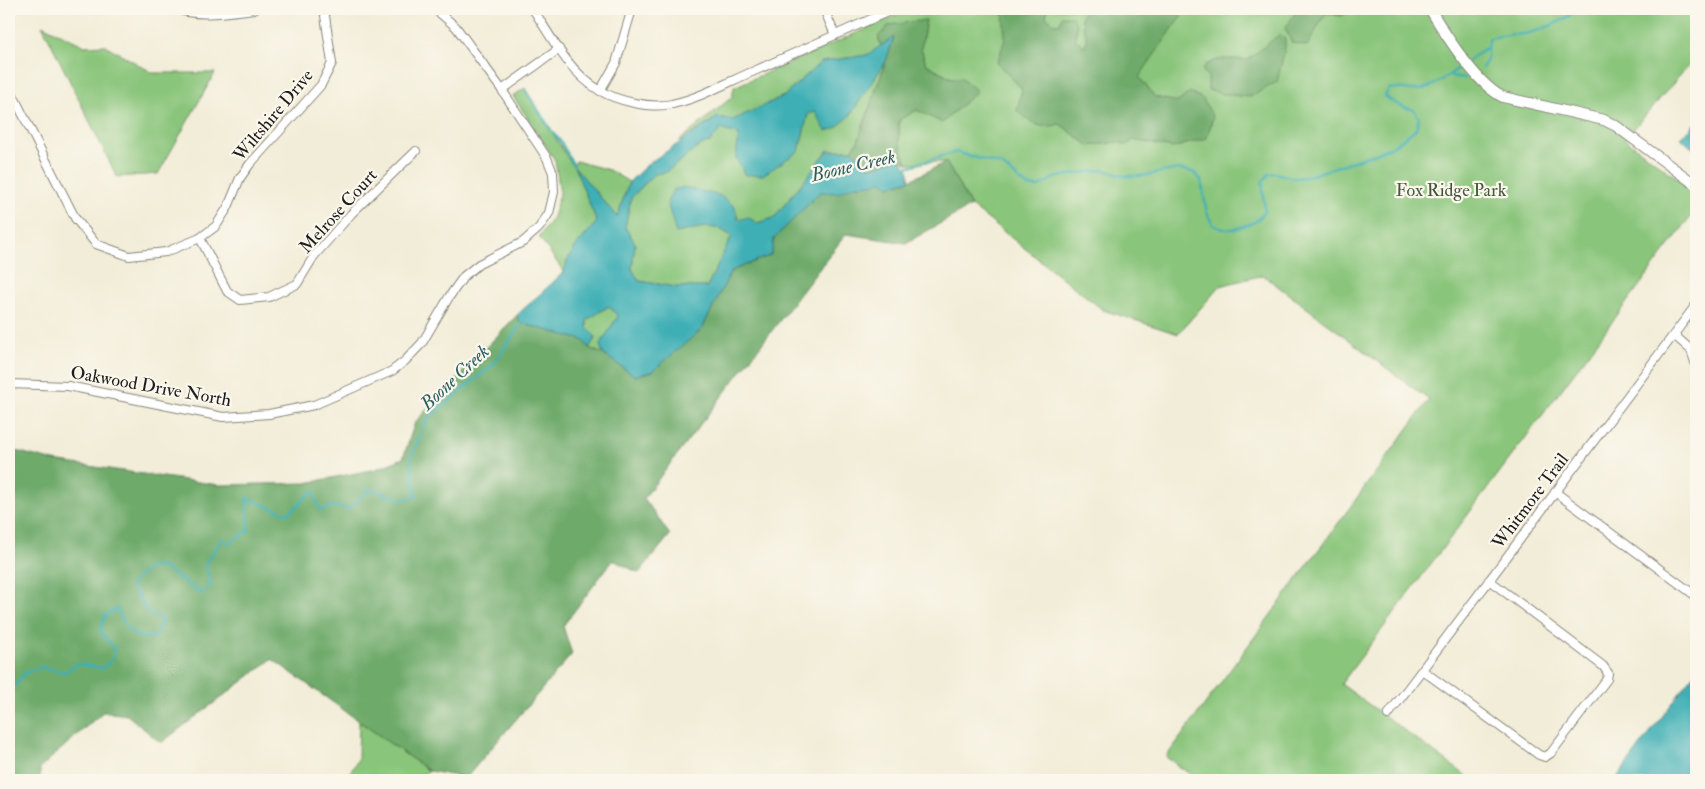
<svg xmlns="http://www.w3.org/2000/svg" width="1705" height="789" viewBox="0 0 1705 789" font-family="'IM FELL Double Pica',serif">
  <rect width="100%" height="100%" fill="#fbf7ec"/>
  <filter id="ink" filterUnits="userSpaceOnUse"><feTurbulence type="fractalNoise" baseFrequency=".02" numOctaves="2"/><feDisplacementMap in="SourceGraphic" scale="10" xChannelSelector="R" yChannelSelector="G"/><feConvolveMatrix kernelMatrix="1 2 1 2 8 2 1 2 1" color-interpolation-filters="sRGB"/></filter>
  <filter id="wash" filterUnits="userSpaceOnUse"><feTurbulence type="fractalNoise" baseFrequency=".0096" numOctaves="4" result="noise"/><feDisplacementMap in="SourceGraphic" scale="20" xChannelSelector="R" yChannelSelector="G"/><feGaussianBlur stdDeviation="1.12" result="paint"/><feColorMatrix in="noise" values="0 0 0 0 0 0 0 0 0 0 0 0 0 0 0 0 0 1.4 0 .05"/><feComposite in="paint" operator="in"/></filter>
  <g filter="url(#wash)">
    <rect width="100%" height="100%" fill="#f2edd8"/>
    <g fill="#89c57a" stroke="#52704b">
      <polygon points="911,9 1696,9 1696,57 1625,139 1696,192 1696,210 1341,684 1472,780 1198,780 1166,757 1429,400 1263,275 1220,286 1178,334 1103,310 971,206 946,162 907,163 899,141 899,120 917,110 952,78 926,64 921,48 926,20 878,37 881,46 867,55 821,62 784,96 733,120 718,117 679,141 732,97 734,87"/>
      <polygon points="42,25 85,46 105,45 153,73 215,73 158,174 117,177"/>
      <polygon points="886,61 858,141 852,150 828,150 774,218 757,223 739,220 734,206 676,233 703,227 718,228 732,236 707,287 676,287 639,281 632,269 635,243 625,227 631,198 654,174 666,172 702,144 709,143 721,129 739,135 736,158 799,151 808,114 815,112 849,117"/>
      <path d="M525 88 573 166 576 161 609 170 629 182 617 217 575 168 597 222C583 238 570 251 564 272L539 237 553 217 560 193 555 160 513 96Z"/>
      <polygon points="609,306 618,316 600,345 603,354 589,348 596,337 587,328 587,320"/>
      <polygon points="359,721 429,771 412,780 346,780 358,759"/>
    </g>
    <g fill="#6eaa6a" stroke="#456343">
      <path d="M1003 9H1048L1046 16 1054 24 1060 23 1062 16H1072L1077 26 1075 39 1084 46 1087 41 1081 17 1086 9H1186L1139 77 1155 97 1178 102 1190 92 1203 99 1213 117 1207 138 1173 148 1133 140 1127 145 1117 142 1089 146 1060 124C1038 130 1034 124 1017 111L1022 89 997 63 1005 39Z"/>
      <polygon points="1298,9 1354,9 1341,16 1326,13 1307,46 1292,43 1285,28"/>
      <polygon points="926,20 921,48 926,64 951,78 961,77 977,91 942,123 917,110 899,120 899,141 907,163 898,158 870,168 852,150 858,141 894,38 881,46 878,37 889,25"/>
      <path d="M1280 34 1285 39V49L1277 82 1250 97 1222 94 1208 90V77L1202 69C1213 56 1231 59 1247 60Z"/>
      <path d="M946 162 971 206 906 243 846 234 644 498 670 535 639 573 613 560 563 626 572 654 466 778 429 771 272 659 161 743 127 715 103 712 40 768V780H9V449L54 461 219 485 306 483 376 469 403 458 415 422 517 315 520 323 583 340 589 348 603 354 635 376 702 329 731 271 771 255 774 239 820 192C838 193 838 191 855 186 865 183 873 185 882 180L889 186 910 180Z"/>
    </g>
    <g fill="#3eafb5" stroke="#2d6668">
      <polygon points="894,37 886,61 849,117 834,129 826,131 815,112 808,114 799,151 763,175 745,175 736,158 739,135 721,129 709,143 701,145 666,172 654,174 631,198 625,227 635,243 632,269 639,281 676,287 707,287 732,236 718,228 703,227 676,233 667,202 673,190 684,187 719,195 734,206 739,220 748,217 757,223 774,218 828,151 852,150 870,168 898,158 908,167 910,180 889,186 882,180 874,184 857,185 837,193 820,192 774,239 771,255 731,271 702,329 653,371 635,376 603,354 600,345 618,316 609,306 587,320 587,328 596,337 589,348 583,340 520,323 517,315 564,272 567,261 576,246 597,222 574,166 617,217 629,182 649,163 718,117 733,120 784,96 821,62 867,55"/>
      <polygon points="1696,123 1696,147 1692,148 1681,138 1683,134 1691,130 1693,125"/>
      <polygon points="1696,671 1696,780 1615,780"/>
    </g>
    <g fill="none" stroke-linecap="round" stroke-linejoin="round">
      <g stroke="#3eafb5" stroke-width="2.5">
        <path d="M1468 61 1487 47 1490 38C1501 35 1510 35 1522 34 1535 33 1569 20 1576 9"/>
        <polyline points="1482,68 1487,60 1487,47"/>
        <polyline points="1449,76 1465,78"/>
        <polyline points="525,90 551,130 561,142 574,166"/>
        <path d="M907 167 956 152 1002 165 1027 186 1038 187 1054 178 1079 173 1104 170 1123 176H1141L1179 169 1193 172 1201 180 1207 213 1213 225 1223 229H1235L1255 222 1265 212 1262 182 1269 174 1275 173 1294 178 1306 177 1368 156 1393 146 1416 129 1419 118 1414 110C1403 107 1393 104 1385 96L1389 89C1398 86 1406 91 1416 90 1433 89 1450 74 1464 64"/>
        <path d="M9 692 25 673 41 667 65 672 77 664 103 668 113 659 114 648 100 631 105 616 117 608C125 627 131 641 155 637L162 620 147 611 131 584 150 567H163L202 594 211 584 205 565 222 539 229 543 249 530 246 498 288 514 313 491 320 510 335 506 349 509 368 489 401 499 416 497 411 458 427 419 494 364 522 322"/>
      </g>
    </g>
  </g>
  <g filter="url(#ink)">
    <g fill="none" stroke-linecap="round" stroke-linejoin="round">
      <defs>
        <g id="minor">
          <path d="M178 9C197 18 234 11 255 9"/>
          <path d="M533 9C551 37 569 72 599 90 617 101 651 109 672 104 700 98 726 83 752 72 800 51 847 30 894 9"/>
          <polyline points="824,9 835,35"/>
          <polyline points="9,87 75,218 96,244 129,256 166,252 200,238 216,226 228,207 240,178 250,164 321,85 332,63 324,9"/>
          <polyline points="502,90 559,49"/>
          <polyline points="600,91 616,63 632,9"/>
          <polyline points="200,238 227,291 240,300 269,297 297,284 314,256 351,214 416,151"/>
          <polyline points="1674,335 1691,350 1696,365"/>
          <polyline points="9,384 68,386 223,417 269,414 314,405 392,371 405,361 422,343 449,297 464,276 479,264 523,242 539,228 549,213 554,192 553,173 547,158 502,90 456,27 435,9"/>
          <polyline points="1555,492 1696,596"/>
          <polyline points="1422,670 1539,755 1545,757 1551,753 1607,679 1608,673 1603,666 1489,580"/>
          <polyline points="1388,715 1696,305"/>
        </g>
        <path id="tertiary" d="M1430 9C1445 34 1477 85 1503 97L1604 120 1616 126 1696 185"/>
      </defs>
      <use href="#minor" stroke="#87847a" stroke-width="10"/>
      <use href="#tertiary" stroke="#87847a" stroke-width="12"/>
      <use href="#minor" stroke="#fff" stroke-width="8"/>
      <use href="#tertiary" stroke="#fff" stroke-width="10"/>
    </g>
  </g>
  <g text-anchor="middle" stroke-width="4.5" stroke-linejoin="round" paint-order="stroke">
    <g font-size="18" fill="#1c1c1c" stroke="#fbf7ec">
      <text transform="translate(273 115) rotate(-50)" y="6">Wiltshire Drive</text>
      <text transform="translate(338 211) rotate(-48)" y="6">Melrose Court</text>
      <text transform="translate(151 386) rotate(10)" y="6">Oakwood Drive North</text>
      <text transform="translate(1530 501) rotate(-53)" y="6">Whitmore Trail</text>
    </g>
    <g font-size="18" fill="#42573d" stroke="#fbf7ec">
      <text x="1451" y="196">Fox Ridge Park</text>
    </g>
    <g font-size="19" font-style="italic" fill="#2b5e61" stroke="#fbf7ec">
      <text transform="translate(853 165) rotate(-13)" y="7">Boone Creek</text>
      <text transform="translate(454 377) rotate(-43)" y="7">Boone Creek</text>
    </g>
  </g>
  <rect width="1705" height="789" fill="none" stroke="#fbf7ec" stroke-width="30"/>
</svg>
